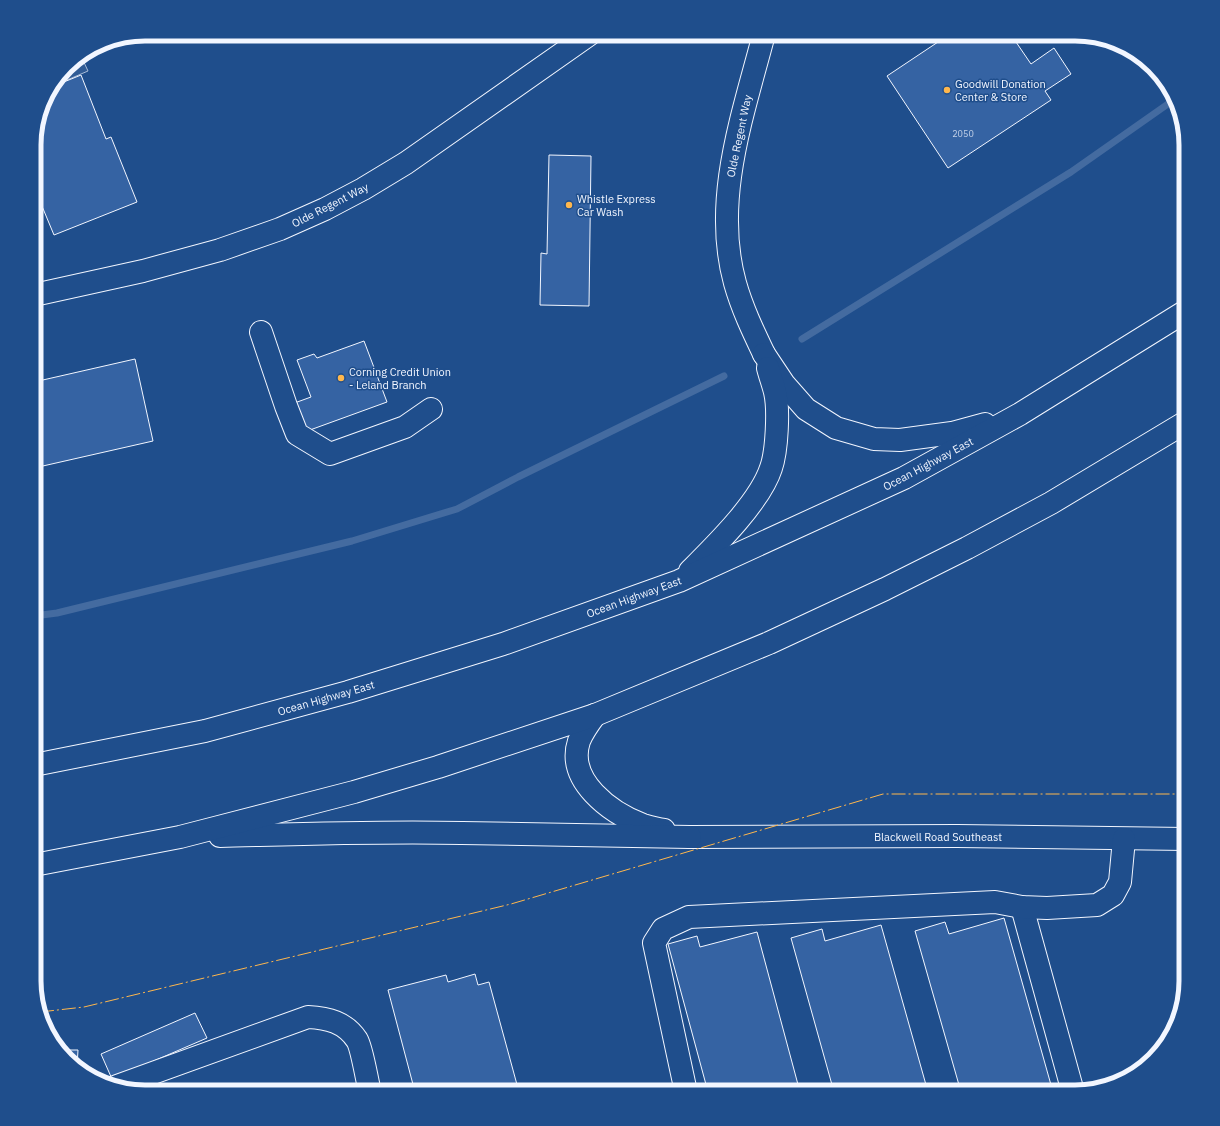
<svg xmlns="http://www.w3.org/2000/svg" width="1220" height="1126" viewBox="0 0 1220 1126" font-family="'IBM Plex Sans',sans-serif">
  <rect width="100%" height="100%" fill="#1f4e8c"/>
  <polygon fill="#305b95" stroke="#a8bbd7" points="81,56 88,71 53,86 72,62"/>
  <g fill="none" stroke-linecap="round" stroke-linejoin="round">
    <g stroke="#446ba0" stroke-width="7">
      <polyline points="802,339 1071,172 1175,99"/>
      <polyline points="34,616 57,613 352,541 457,509 518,477 724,376"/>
    </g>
  </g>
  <g fill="#3563a3" stroke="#f2f6ff">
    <polygon points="950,34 1028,34 1016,42 1031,64 1054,48 1071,74 1045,91 1051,100 948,168 887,76"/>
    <polygon points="81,75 106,139 111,137 137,202 54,235 34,187 34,138 45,96 54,86"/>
    <polygon points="549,155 591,156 589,306 540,305 541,253 547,254"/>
    <polygon points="364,341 387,402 288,438 278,409 311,397 297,360 314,354 317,358"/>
    <polygon points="135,359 153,441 34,468 34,382"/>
    <polygon points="1004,918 1053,1092 961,1092 915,931 945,922 949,934"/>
    <polygon points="881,925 928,1092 834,1092 791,938 822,929 825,941"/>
    <polygon points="757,932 800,1092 708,1092 668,944 697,936 700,947"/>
    <polygon points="475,974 478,985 489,982 519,1092 415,1092 388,990 446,975 448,982"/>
    <polygon points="195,1013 207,1038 112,1079 101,1054"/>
    <polygon points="60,1050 78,1050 77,1067 66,1059"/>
  </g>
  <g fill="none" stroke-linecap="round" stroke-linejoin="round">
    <defs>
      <g id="minor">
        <polyline points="34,295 143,271 220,250 280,229 325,209 363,189 406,163 590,34"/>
        <polyline points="261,332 286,406 297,434 330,454 405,427 431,409"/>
        <path d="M764 354C753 331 742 308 735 283 712 200 743 115 764 34"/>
        <polyline points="690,837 957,836 1186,839"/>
        <polyline points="1022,907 1073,1092"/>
        <path d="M117 1086 308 1017C328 1018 345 1022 357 1040 362 1048 367 1081 370 1092"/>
        <polyline points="686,1092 654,943 663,929 689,917 995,902 1022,907 1047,908 1097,905 1113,895 1120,882 1124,839"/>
      </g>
      <g id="highway">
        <polyline points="764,354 784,384 806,409 836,428 874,439 900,440 952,433 985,424"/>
        <path d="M690 571C715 546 760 502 771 468 777 451 779 409 775 392 773 384 770 376 768 368"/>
        <path d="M595 715C589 723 583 731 579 741 566 781 611 813 643 825 650 827 657 829 664 830"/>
        <polyline points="34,765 205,731 348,692 503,644 679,581 904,478 1020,414 1186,311"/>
        <path d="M220 836C300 834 381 831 462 833 538 834 614 836 690 837"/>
        <polyline points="34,865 180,837 354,792 438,767 595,715 769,643 885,589 967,548 1051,503 1186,422"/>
      </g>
    </defs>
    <use href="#minor" stroke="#f2f6ff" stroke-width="24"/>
    <use href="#highway" stroke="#f2f6ff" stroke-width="24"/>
    <use href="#minor" stroke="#1f4e8c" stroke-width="22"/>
    <use href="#highway" stroke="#1f4e8c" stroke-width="22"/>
    <polyline stroke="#ffb74d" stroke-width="1" stroke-dasharray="14 3 2 3" stroke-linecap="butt" points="40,1012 84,1007 511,904 883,794 1186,794"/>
  </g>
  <g fill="#ffb74d" stroke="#1f4e8c" stroke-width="1.5">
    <circle cx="947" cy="90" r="4"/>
    <circle cx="569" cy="205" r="4"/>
    <circle cx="341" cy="378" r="4"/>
  </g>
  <g text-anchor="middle" stroke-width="3" stroke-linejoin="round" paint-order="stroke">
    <g font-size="9" fill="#c3d1e8">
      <text x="963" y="137">2050</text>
    </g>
    <g font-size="11" fill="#f2f6ff" stroke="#1f4e8c" text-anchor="start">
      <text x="955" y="88">Goodwill Donation<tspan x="955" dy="13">Center &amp; Store</tspan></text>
      <text x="577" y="203">Whistle Express<tspan x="577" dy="13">Car Wash</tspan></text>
      <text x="349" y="376">Corning Credit Union<tspan x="349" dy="13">- Leland Branch</tspan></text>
    </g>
    <g font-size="11" fill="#f2f6ff" stroke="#1f4e8c">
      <text transform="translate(739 136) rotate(-78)" y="4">Olde Regent Way</text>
      <text transform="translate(330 205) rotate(-27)" y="4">Olde Regent Way</text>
      <text transform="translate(928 464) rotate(-28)" y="4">Ocean Highway East</text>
      <text transform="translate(634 597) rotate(-20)" y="4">Ocean Highway East</text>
      <text transform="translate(326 698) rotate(-16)" y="4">Ocean Highway East</text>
      <text x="938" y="841">Blackwell Road Southeast</text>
    </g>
  </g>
  <path d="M0 0H1220V1126H0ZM145 41H1075A104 104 0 0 1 1179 145V981A104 104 0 0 1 1075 1085H145A104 104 0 0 1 41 981V145A104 104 0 0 1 145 41Z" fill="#1f4e8c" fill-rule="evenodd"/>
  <path fill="none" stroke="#f2f6ff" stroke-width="5" d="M145 41H1075A104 104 0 0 1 1179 145V981A104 104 0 0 1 1075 1085H145A104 104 0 0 1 41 981V145A104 104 0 0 1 145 41Z"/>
</svg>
